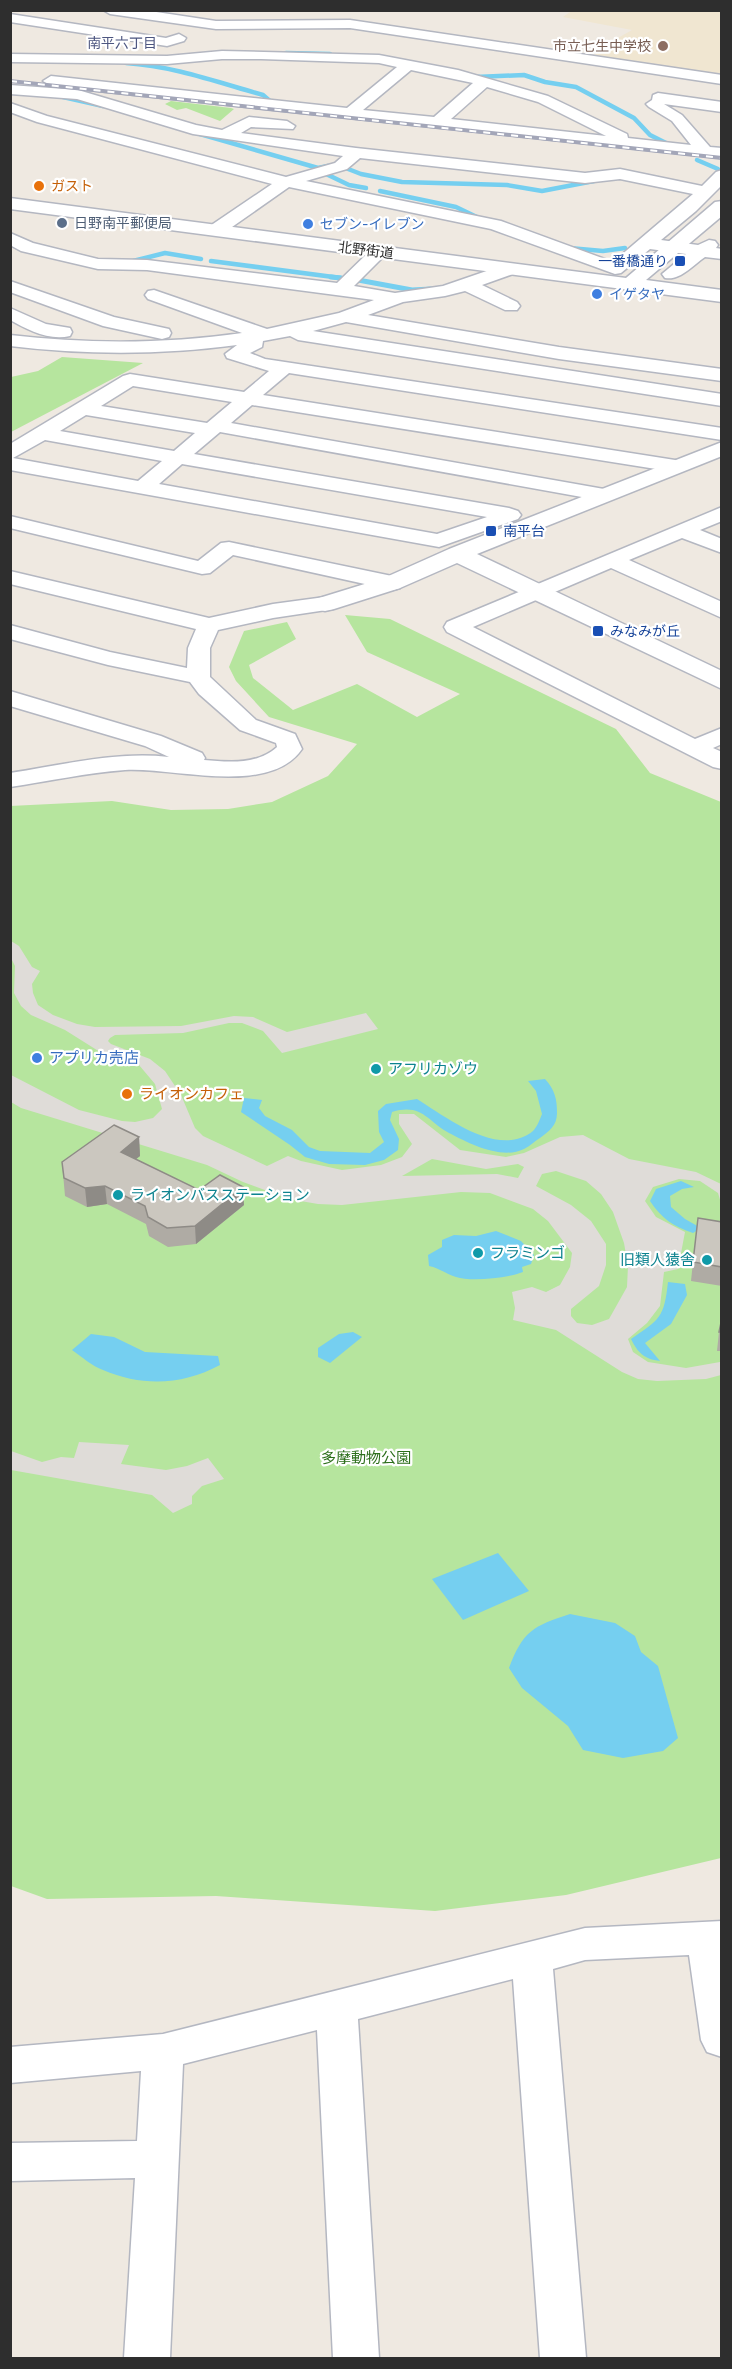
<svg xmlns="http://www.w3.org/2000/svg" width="732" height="2369" viewBox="0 0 732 2369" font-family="Inter,'Noto Sans JP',sans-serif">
  <rect width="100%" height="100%" fill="#efe9e1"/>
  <polygon fill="#f0e6d1" points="573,10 721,11 721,75 595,55 609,43 632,30 563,17"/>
  <g fill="#b6e59e">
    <polygon points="171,101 231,108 234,109 220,121 186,108 177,110 165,104"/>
    <polygon points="62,357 143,363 11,432 11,377 38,371"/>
    <polygon points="345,615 390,619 616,729 650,773 721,802 721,1858 566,1895 435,1911 216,1896 47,1899 11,1886 10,806 112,801 171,810 228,809 272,802 328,776 357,744 269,717 236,681 229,667 244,631 287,622 296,639 249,665 253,678 293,710 357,684 417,717 460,694 367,652"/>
  </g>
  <g fill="#dfdcd8" fill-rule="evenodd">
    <path d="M11 941 19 946 32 967 40 971 32 984 33 993 38 1005 53 1015 77 1024 95 1027 181 1026 234 1016 253 1017 287 1032 366 1013 378 1029 282 1053 263 1031 242 1023H229L183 1033 115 1035 110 1038 108 1041 111 1044 150 1059 165 1071 181 1095 195 1128 203 1136 267 1166 288 1156 301 1161 342 1170 381 1165 402 1157 412 1144 399 1124V1114H414L460 1150 506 1157 524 1153 560 1137 583 1135 629 1159 696 1172 721 1184V1203L718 1193 700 1181 679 1179 653 1187 645 1201 656 1217 685 1232 678 1269 664 1272 660 1306 647 1323 628 1339 633 1352 648 1362 686 1368 720 1362 721 1375 706 1379 657 1381 638 1379 622 1372 556 1330 513 1320 515 1308 512 1292 532 1287 546 1292 560 1285 570 1267 572 1253 548 1221 533 1209 490 1193 461 1192 342 1205 318 1204 289 1199 243 1182 207 1165 21 1108 11 1102V1075L79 1110 122 1121 135 1122 153 1118 162 1109 155 1084 139 1065 100 1052 65 1030 31 1015 21 1006 14 993 15 966 11 958ZM432 1159 486 1169 518 1164 524 1167 518 1178 497 1174 402 1176ZM556 1171 586 1181 601 1194 613 1212 624 1243 628 1266 627 1287 609 1319 592 1325 577 1323 571 1316V1309L599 1286 606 1265V1244L591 1221 571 1205 536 1186 542 1174Z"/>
    <polygon points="79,1442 129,1445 121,1464 166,1470 187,1466 208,1458 224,1479 202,1486 192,1496 192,1504 173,1513 152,1495 11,1470 11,1451 42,1462 61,1457 74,1458"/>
  </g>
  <g fill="#75cff0">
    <path d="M545 1079C555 1090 557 1099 557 1113 557 1126 549 1131 540 1138 535 1141 530 1146 524 1149 502 1160 470 1144 449 1133 427 1121 422 1103 392 1112L390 1120 399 1139 398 1150 384 1160 365 1165 329 1164 305 1157 290 1145 241 1112 244 1098 262 1100 259 1108 265 1116 292 1130 309 1147 320 1151 370 1153 384 1142 379 1132 378 1111 386 1104 417 1099C446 1117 499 1159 533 1131 537 1127 540 1119 542 1114L536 1091 528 1081Z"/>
    <path d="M681 1181 694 1187 682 1189 670 1196 671 1207 685 1219 701 1228 693 1233C674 1227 661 1218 650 1201L656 1189Z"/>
    <path d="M496 1231 521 1241 534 1255 531 1264 522 1267 523 1272C508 1278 471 1282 456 1277 446 1274 439 1268 429 1266L428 1255 442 1247V1240L454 1235 476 1236Z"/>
    <path d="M668 1282 685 1284 687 1295 671 1324 645 1343 660 1361C644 1359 638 1353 631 1339 660 1319 664 1318 668 1282Z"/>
    <polygon points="353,1332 362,1337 330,1363 318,1357 318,1348 339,1334"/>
    <path d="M91 1334 114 1337 145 1352 218 1356 220 1365C183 1385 143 1387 103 1370 92 1366 82 1357 72 1350Z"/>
    <polygon points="498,1553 529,1591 463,1620 432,1579"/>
    <path d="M570 1614 615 1623 635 1636 641 1652 658 1666 678 1738 663 1751 623 1758 583 1750 568 1726 522 1688 509 1668C523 1631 533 1626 570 1614Z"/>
  </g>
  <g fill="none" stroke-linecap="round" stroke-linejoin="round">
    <g stroke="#75cff0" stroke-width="4.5">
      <polyline points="286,53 330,54"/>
      <path d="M126 63C173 66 217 82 263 95L271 102"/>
      <polyline points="476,77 524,75 545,82 576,87 634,118 650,135 672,146"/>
      <polyline points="63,97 103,106"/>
      <polyline points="193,132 318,168 328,166"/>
      <polyline points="697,160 718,169"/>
      <polyline points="343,167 361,174 402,182 507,185 542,191 594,181"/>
      <polyline points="324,173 349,185 366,188"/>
      <polyline points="380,191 456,207 483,220"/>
      <polyline points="569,248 603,251 625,248"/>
      <polyline points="133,261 165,253 201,259"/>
      <polyline points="211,261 341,278"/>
    </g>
    <g stroke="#75cff0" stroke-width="5">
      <polyline points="331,277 341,278"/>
      <polyline points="358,280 412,290 431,289"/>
    </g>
    <defs>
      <g id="street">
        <polygon points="103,10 143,10 216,21 350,20 722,75 722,84 350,28 216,29 110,14"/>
        <polygon points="10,14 166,38 179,34 186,38 184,41 167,46 10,22"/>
        <path d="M222 51 379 55 458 70 548 96 627 134 628 138 691 145 672 121 649 107 646 104 652 100 653 95 658 93 722 102V112L664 104 682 115 710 147 722 148V158L51 86 43 81 51 76 347 108 397 67 379 63 261 59H222L167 64 10 62V54L167 56ZM411 70 473 83 434 117 363 110ZM487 87 538 102 606 136 451 119Z"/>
        <path d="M10 85 78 90 196 125 222 130 249 117 287 121 295 126 293 129 251 127 241 133 356 148 585 173 620 169 702 186 716 172 722 170V185L696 211 661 240 698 245 709 240 715 241 718 245 716 248 722 249V259L705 257C693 265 680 281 665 278L662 274 686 254 650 249 621 273 615 274 491 229 289 187 222 234H210L207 230 210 226 272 184 37 122 10 112V103L47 116 286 177 335 163 343 156 193 134 77 99 10 94ZM360 158 585 183 620 179 693 194 613 262 501 221 306 181 347 169Z"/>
        <path d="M10 233 33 243 98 259 147 260 337 283 373 248H385L388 252 354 286 395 293 443 286 504 265H516L519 269 516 273 482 285 517 302 520 306 517 310H505L465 291 445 296 403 302 368 315 559 347 722 369V381L559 359 346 322 313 331 722 394V406L298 340 290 336 263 341 262 347 250 353 265 359 722 428V440L289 373 263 395 675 460 682 462 685 466 682 470 675 472 252 405 231 423 604 489 611 491 614 495 611 499 604 501 220 432 194 454 509 508 518 511 521 515 518 519 439 547 10 470V444L123 376 130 374 244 392 269 371 227 358 225 354 237 345C163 355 85 355 10 346V335C86 344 166 344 242 333L148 299 145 295 148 291 154 290 267 329 339 313 374 300 147 270 98 269 21 251 10 245ZM133 386 232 402 207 423 101 406ZM86 415 195 433 174 451 60 431ZM45 440 162 461 138 481 13 458ZM182 464 487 517 437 534 159 484Z"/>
        <polygon points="10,281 114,317 169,329 171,333 169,337 162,339 103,326 10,292"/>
        <path d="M10 308 46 324 70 328 72 332 70 336C49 341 28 330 10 320Z"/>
        <polygon points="722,507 722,521 700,530 722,539 722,553 682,538 629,560 722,602 722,618 611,568 473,627 695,739 722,728 722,744 713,748 722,752 722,769 713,767 447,632 444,627 447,622"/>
        <polygon points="10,516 198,561 221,543 229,542 392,576 400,578 403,583 400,588 392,590 233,555 210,573 202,574 10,528"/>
        <path d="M10 571 209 618 273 604 325 597 333 599 336 604 333 609 273 618 218 630 210 648V677L256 720 295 734 302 749C269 797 174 767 125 770 87 773 49 781 10 787V773C63 765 116 751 169 757L145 746 10 706V691L161 736 202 753 205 758 204 760C229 762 257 765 277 747L276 743 240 730 199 694 190 682 108 665 10 639V625L110 652 187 668 188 648 196 629 10 584Z"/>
        <polygon points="722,1921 722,2057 707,2052 701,2040 689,1955 585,1960 553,1969 586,2358 540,2358 513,1979 358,2019 379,2358 333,2358 317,2030 183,2064 170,2358 124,2358 135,2178 10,2181 10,2143 137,2141 141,2071 10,2083 10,2047 163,2034 585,1928"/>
      </g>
      <g id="secondary">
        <polygon points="10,198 626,278 715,202 722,201 722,216 646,280 722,290 722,302 10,209"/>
        <polygon points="722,442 722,456 477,554 722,671 722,689 457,563 400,588 334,609 325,611 316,609 313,604 316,599 384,578 449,549"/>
      </g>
    </defs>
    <use href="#street" stroke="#b4b7c1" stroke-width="3"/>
    <use href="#secondary" stroke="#b4b7c1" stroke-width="3"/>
    <use href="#street" fill="#fff" fill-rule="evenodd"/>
    <use href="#secondary" fill="#fff" fill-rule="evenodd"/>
    <defs>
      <polyline id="rail" points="10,81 722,158"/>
    </defs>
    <use href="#rail" stroke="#a3a6b8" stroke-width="4"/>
    <use href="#rail" stroke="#fff" stroke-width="2" stroke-dasharray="7" stroke-linecap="butt"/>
  </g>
  <g fill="#afaba4">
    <polygon points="139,1137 140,1156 136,1159 199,1190 244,1205 196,1244 168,1247 149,1236 146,1224 107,1204 87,1207 65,1196 62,1162"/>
    <polygon points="722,1222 722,1286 691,1281 693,1262"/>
    <polygon points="722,1318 722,1351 717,1351 719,1332"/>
  </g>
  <g fill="#8e8b86">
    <polygon points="139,1137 140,1156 122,1170 121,1152"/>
    <polygon points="105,1186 107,1204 87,1207 85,1188"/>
    <polygon points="243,1187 244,1205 196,1244 195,1226"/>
  </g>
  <g fill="#cbc7bf" stroke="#8e8b86" stroke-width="1.5">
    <polygon points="114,1125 139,1137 121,1152 199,1190 220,1175 243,1187 195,1226 167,1228 148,1217 145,1206 105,1186 85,1188 64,1178 62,1162"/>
    <polygon points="698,1218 722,1222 722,1267 693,1262"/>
    <polygon points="722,1318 722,1332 719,1332"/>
  </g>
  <circle fill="#8d6e63" stroke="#fff" stroke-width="2" cx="663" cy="46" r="6"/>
  <g fill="#e8710a" stroke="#fff" stroke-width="2">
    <circle cx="39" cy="186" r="6"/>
    <circle cx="127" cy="1094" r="6"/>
  </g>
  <circle fill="#5c6f8a" stroke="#fff" stroke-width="2" cx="62" cy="223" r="6"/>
  <g fill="#3f7fe0" stroke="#fff" stroke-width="2">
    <circle cx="308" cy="224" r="6"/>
    <circle cx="597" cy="294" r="6"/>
    <circle cx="37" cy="1058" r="6"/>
  </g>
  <g fill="#1a4fb4" stroke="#fff" stroke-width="2">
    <rect x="674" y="255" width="12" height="12" rx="3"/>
    <rect x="485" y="525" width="12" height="12" rx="3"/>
    <rect x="592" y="625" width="12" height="12" rx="3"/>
  </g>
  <g fill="#0f9aa8" stroke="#fff" stroke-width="2">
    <circle cx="376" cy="1069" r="6"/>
    <circle cx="118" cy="1195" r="6"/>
    <circle cx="478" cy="1253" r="6"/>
    <circle cx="707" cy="1260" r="6"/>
  </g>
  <g text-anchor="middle" stroke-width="4.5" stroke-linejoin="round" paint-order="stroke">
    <g font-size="14" fill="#4d5680" stroke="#fff">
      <text x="122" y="48">南平六丁目</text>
    </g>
    <g font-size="14" fill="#785e54" stroke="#fff" text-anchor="end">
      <text x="651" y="51">市立七生中学校</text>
    </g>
    <g font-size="14" fill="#c56008" stroke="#fff" text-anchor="start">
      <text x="51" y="191">ガスト</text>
    </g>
    <g font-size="14" fill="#4e5e75" stroke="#fff" text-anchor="start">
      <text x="74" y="228">日野南平郵便局</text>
    </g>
    <g font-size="14" fill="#366cbe" stroke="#fff" text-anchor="start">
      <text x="320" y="229">セブン-イレブン</text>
      <text x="609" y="299">イゲタヤ</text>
    </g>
    <g font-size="14" fill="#2e2e2e" stroke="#fff">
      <text transform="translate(366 250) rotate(7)" y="5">北野街道</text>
    </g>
    <g font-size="14" fill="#164399" stroke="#fff" text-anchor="start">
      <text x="668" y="266" text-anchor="end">一番橋通り</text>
      <text x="503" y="536">南平台</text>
      <text x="610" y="636">みなみが丘</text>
    </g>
    <g font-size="15" fill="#366cbe" stroke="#fff" text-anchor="start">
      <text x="49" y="1063">アプリカ売店</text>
    </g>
    <g font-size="15" fill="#0d838f" stroke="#fff" text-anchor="start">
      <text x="388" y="1074">アフリカゾウ</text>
      <text x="130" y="1200">ライオンバスステーション</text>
      <text x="490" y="1258">フラミンゴ</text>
      <text x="695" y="1265" text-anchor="end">旧類人猿舎</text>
    </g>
    <g font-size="15" fill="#c56008" stroke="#fff" text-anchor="start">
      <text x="139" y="1099">ライオンカフェ</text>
    </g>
    <g font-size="15" fill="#2c6e1b" stroke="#fff">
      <text x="366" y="1463">多摩動物公園</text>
    </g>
  </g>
  <rect width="732" height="2369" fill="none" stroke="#2e2e2e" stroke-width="24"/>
</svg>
